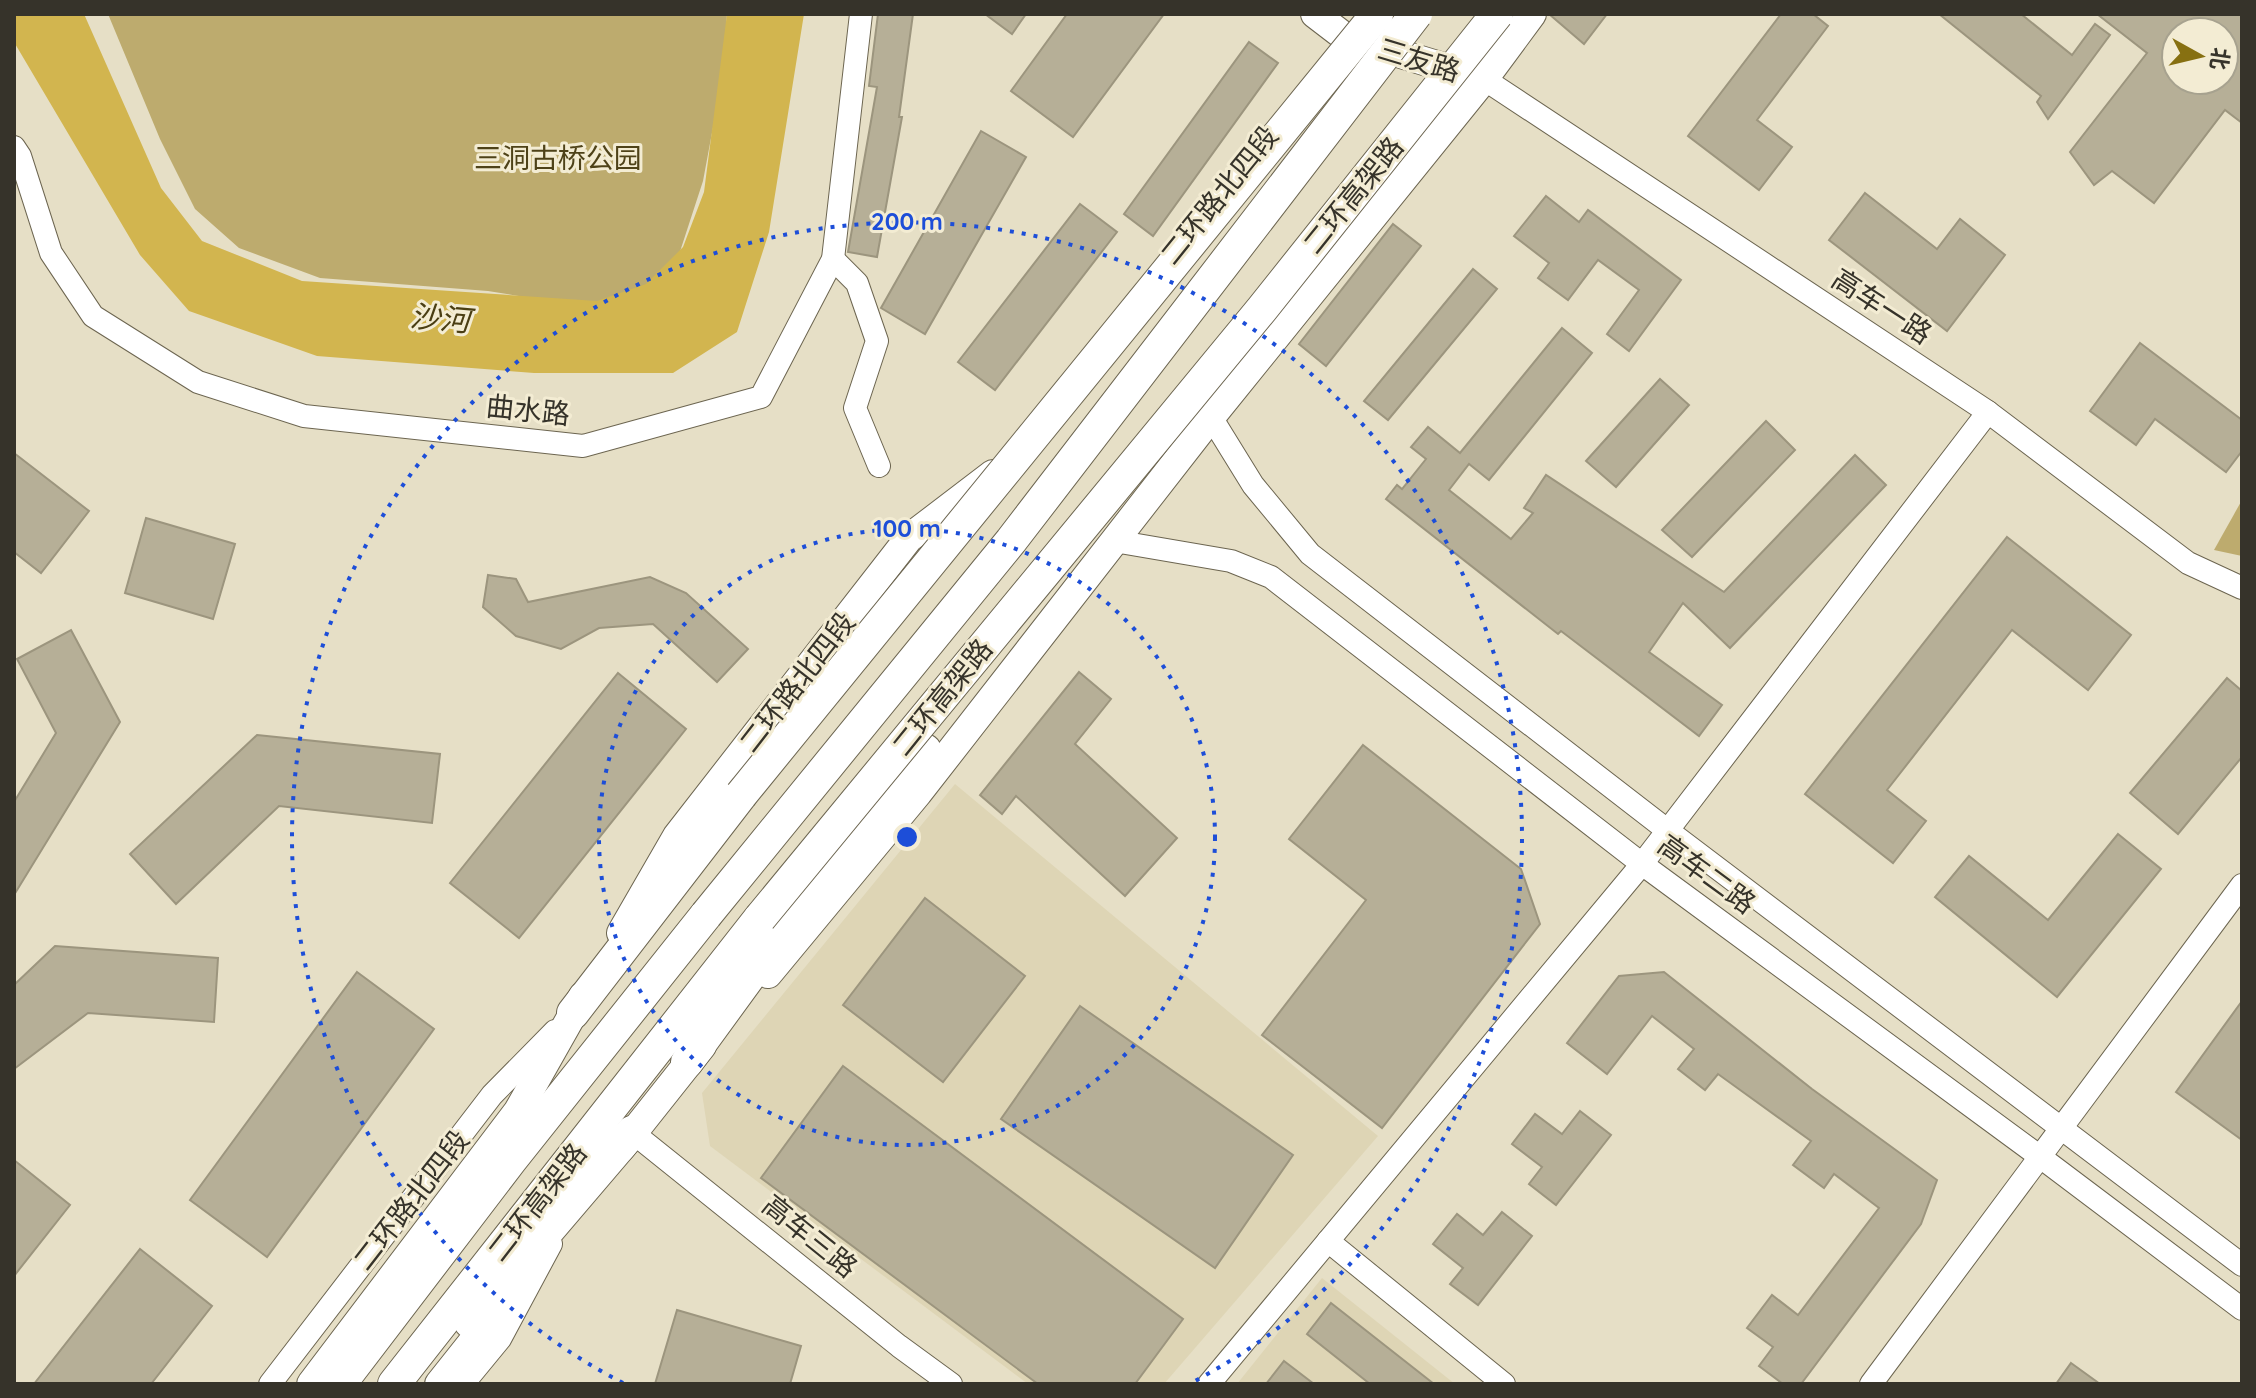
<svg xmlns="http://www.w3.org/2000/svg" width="2256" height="1398" viewBox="0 0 2256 1398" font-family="Quicksand,'Noto Sans SC',sans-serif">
  <rect width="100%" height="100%" fill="#e6dfc6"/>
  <g fill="#ded5b5">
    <polygon points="955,784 1378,1136 1164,1384 1028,1384 710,1146 702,1093"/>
    <polygon points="1322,1278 1455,1384 1237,1384"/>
  </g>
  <g fill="#bdab6e">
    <polygon points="108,14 727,14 722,79 703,181 673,273 610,311 488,291 320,278 239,248 195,209 160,139"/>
    <polygon points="2242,500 2242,556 2214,550"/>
  </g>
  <polygon fill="#d2b54f" points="14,14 84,14 161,188 202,241 302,281 597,301 646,284 683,247 704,192 727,14 804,14 769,232 737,332 673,373 534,373 317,356 189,311 140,255 14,42"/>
  <g fill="#b6af97" stroke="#9c957e" stroke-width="2" fill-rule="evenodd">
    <polygon points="878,14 913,14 899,117 902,117 877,257 848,252 877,87 869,86"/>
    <polygon points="985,14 1026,14 1012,34"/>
    <polygon points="1067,14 1164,14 1073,137 1011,91"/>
    <polygon points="1549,14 1607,14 1584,44"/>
    <polygon points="1781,14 1813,14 1828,26 1757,120 1792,147 1759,190 1688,136"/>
    <polygon points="1939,14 2021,14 2072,55 2095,24 2110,35 2048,119 2037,102 2041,96"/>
    <path d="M2097 14H2242V123L2225 110 2154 203 2112 171 2094 185 2070 152 2147 53ZM2176 32H2224V80H2176Z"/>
    <polygon points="1249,42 1278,63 1153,236 1124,214"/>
    <polygon points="981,131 1026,157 925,334 881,308"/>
    <polygon points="1865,193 1937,249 1960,219 2005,255 1947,331 1829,240"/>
    <polygon points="1546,196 1579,222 1588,210 1681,280 1629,351 1607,334 1639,290 1598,260 1568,300 1538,278 1549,263 1514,236"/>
    <polygon points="1080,204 1117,232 995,390 958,362"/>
    <polygon points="1393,224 1421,246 1326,366 1299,344"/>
    <polygon points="1473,269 1497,289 1388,420 1364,401"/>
    <polygon points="1562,328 1592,353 1489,480 1469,464 1449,490 1511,539 1533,513 1524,508 1546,475 1724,592 1855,455 1886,485 1730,648 1683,603 1649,652 1722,705 1699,736 1561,631 1558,634 1386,499 1397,485 1402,489 1426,459 1411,447 1428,427 1460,453"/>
    <polygon points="2140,343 2242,420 2242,451 2226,472 2155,419 2136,445 2090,411"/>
    <polygon points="1660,379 1689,405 1616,487 1586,461"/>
    <polygon points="1766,421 1795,450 1692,557 1662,530"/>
    <polygon points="14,453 89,511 41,573 14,552"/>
    <polygon points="146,518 235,544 213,619 125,593"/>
    <polygon points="2007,537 2131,635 2088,690 2012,630 1887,790 1926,821 1893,863 1805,794"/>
    <polygon points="488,575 516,579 528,602 650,577 686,593 748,649 717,682 653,624 599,628 561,649 516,636 483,607"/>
    <polygon points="71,630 120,722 14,895 14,802 56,733 17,659"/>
    <polygon points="1079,672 1111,699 1075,744 1177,838 1125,896 1016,796 1002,814 980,795"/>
    <polygon points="618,673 686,729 519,938 450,883"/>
    <polygon points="2227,678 2242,691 2242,757 2178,834 2130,793"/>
    <polygon points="257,735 440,754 432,823 279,806 176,904 130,854"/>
    <polygon points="1363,745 1521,869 1540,924 1382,1128 1262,1035 1366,900 1289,839"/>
    <polygon points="2118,834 2161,869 2057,997 1935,897 1969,856 2048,920"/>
    <polygon points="925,898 1025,976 943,1082 843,1005"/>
    <polygon points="55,946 218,958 214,1022 88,1013 14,1069 14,985"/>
    <polygon points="357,972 434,1029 267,1257 190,1200"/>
    <polygon points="1664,972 1812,1089 1937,1180 1921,1224 1801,1384 1783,1384 1759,1366 1773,1347 1747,1328 1772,1295 1798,1315 1879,1208 1834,1174 1824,1188 1793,1165 1811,1141 1718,1074 1705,1090 1678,1069 1694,1049 1652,1016 1607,1074 1567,1043 1619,976"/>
    <polygon points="2242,1001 2242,1140 2176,1092"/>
    <polygon points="1080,1006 1293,1155 1215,1268 1001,1119"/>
    <polygon points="843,1066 1183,1319 1135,1384 1038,1384 761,1178"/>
    <polygon points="1580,1111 1611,1135 1556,1205 1529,1184 1542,1167 1512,1144 1535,1114 1562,1134"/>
    <polygon points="14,1160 70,1205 14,1276"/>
    <polygon points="1502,1212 1532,1236 1478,1305 1450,1284 1463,1268 1433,1244 1457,1214 1483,1235"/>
    <polygon points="140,1249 212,1306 151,1384 34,1384"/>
    <polygon points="1331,1303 1434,1384 1370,1384 1307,1334"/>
    <polygon points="677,1310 801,1346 790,1384 655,1384"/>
    <polygon points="1284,1361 1314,1384 1266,1384"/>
    <polygon points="2071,1363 2100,1384 2056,1384"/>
  </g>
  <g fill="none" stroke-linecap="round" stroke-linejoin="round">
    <defs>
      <g id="minor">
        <polyline points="1484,79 1988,412 2188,563 2242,588"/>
        <polyline points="14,147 20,156 51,253 93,316 198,382 304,416 583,446 761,397 833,259 861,14"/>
        <polyline points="833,259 857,283 877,341 855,408 879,466"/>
        <polyline points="1211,417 1253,485 1310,554 1667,830 2242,1265"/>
        <polyline points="1114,541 1231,561 1271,577 1642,864 2039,1156 2242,1309"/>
        <polyline points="632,1132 899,1346 951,1384"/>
        <polyline points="1328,1241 1504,1384"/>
        <polyline points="270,1384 492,1095 555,1031"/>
        <polyline points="463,1384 500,1339 551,1244"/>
        <polyline points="1209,1384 1642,864 1988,412"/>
        <polyline points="1871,1384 2242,885"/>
      </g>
      <g id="major">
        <polyline points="1315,14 1345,37 1473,76"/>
        <polyline points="621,933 677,836 909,538 993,474"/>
        <polyline points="768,974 918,793 1211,417 1484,79 1532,14"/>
        <polyline points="621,1148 702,1046"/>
        <polyline points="311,1384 518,1111 583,996"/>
        <polyline points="439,1384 501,1306"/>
      </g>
      <g id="highway">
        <polyline points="573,1013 741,795"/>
        <polyline points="687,1062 765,955 925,750"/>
        <polyline points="470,1322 632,1132"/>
        <polyline points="340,1384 511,1160 706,915"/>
        <polyline points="394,1384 760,918"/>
      </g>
    </defs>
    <use href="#minor" stroke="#6c6550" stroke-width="24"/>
    <use href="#major" stroke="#6c6550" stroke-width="30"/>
    <use href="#highway" stroke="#6c6550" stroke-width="34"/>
    <use href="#minor" stroke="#fff" stroke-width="22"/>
    <use href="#major" stroke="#fff" stroke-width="28"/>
    <use href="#highway" stroke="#fff" stroke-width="32"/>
    <defs>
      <g id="highway-bridge">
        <polyline points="741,795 1377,14"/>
        <polyline points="706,915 1011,541 1416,14"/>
        <polyline points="760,918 1262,309 1497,14"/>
      </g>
    </defs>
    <use href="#highway-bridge" stroke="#6c6550" stroke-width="34" stroke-linecap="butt"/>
    <use href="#highway-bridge" stroke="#fff" stroke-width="32"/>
  </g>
  <g fill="none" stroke="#1d4ed8" stroke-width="4" stroke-dasharray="4 8">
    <circle cx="907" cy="837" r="308"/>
    <path d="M623 1383A615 615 0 1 1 1191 1383"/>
  </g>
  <g text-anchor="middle" stroke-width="6" stroke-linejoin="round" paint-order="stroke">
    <g font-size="28" fill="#36332a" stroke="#f3ecd3">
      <text transform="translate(1419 60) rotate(17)" y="10">三友路</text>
      <text transform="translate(1219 195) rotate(-51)" y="10">二环路北四段</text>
      <text transform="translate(1353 195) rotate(-51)" y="10">二环高架路</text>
      <text transform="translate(1882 306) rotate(33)" y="10">高车一路</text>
      <text transform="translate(528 410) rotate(6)" y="10">曲水路</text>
      <text transform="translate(797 682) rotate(-52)" y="10">二环路北四段</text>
      <text transform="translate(942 697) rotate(-51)" y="10">二环高架路</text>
      <text transform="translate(1707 874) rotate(36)" y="10">高车二路</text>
      <text transform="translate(411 1200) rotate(-52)" y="10">二环路北四段</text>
      <text transform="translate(537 1202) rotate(-52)" y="10">二环高架路</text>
      <text transform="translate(810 1236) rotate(39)" y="10">高车三路</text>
    </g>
    <g font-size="28" fill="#4e4218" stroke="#f3ecd3">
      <text x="558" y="168">三洞古桥公园</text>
    </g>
    <g font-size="30" font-style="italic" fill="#4a3e13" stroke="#f3ecd3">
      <text transform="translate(440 319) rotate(5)" y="10">沙河</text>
    </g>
  </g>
  <circle cx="907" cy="837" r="12" fill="#1d4ed8" stroke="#f3ecd3" stroke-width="4"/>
  <g font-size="24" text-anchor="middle" font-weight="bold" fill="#1d4ed8" stroke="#f3ecd3" stroke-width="6" stroke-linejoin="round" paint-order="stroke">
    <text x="907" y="230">200 m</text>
    <text x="907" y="537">100 m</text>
  </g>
  <rect width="2256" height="1398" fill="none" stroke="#36332a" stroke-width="32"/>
  <g transform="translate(2200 56) rotate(98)"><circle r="38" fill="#f3ecd3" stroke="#a7a28f" stroke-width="2"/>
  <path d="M0-6L14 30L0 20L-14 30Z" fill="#877011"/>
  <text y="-12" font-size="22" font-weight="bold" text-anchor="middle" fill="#36332a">北</text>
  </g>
</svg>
